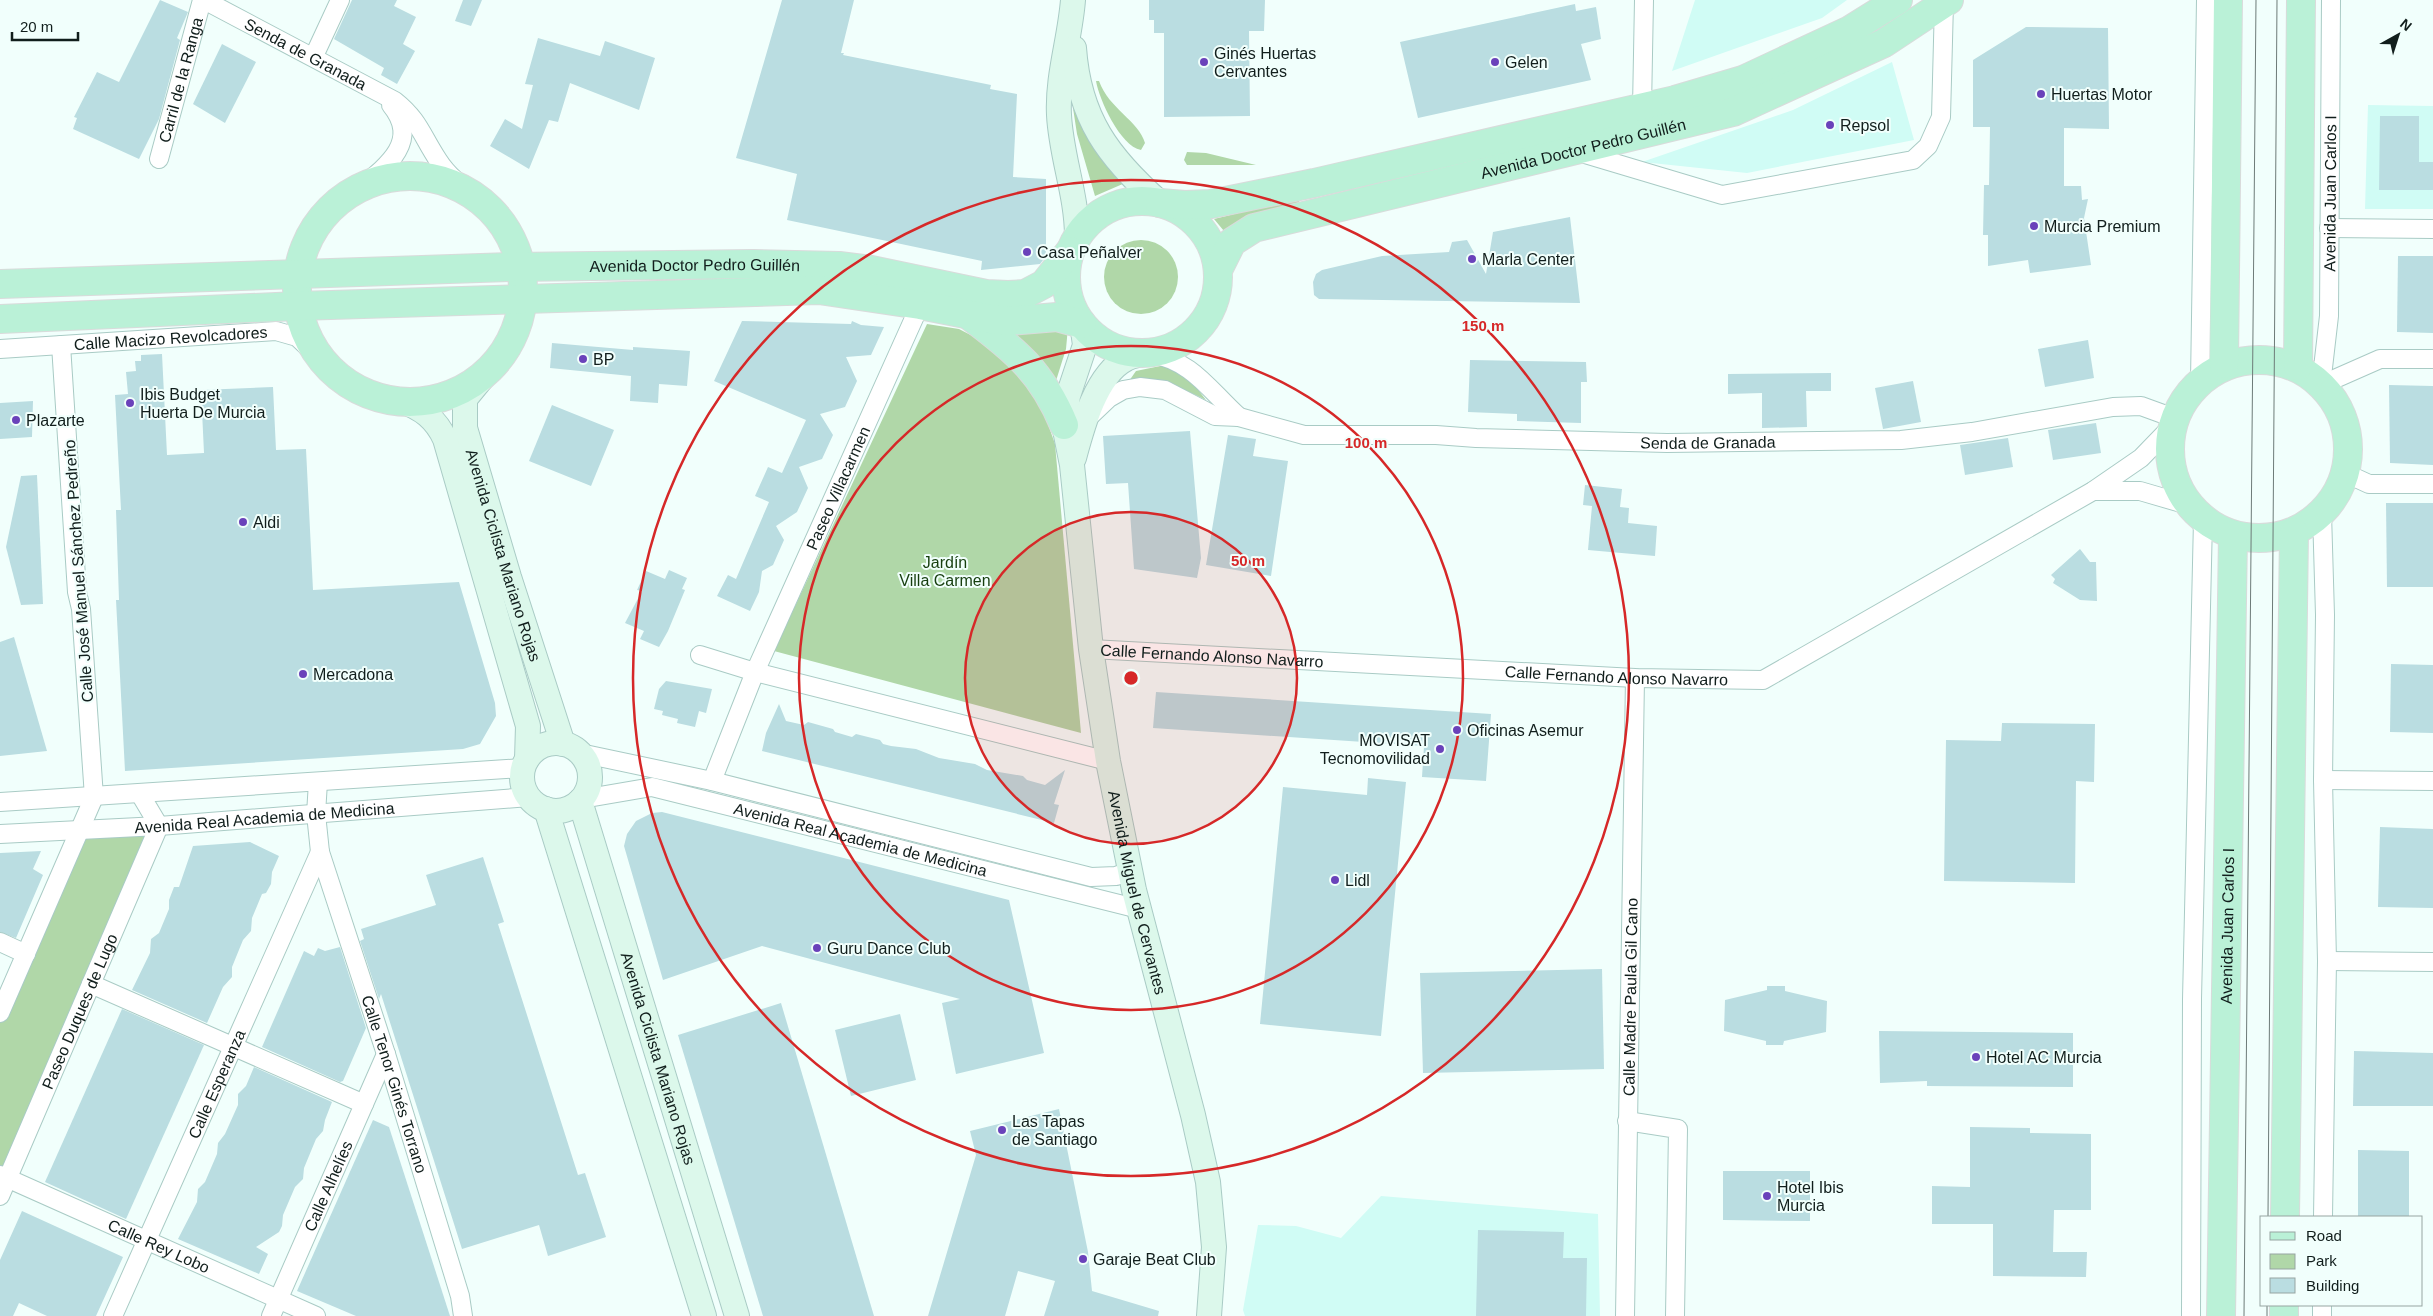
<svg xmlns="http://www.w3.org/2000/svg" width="2433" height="1316" viewBox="0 0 2433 1316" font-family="Arial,sans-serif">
  <rect width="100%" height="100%" fill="#f1fffc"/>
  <g fill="#d0fcf5">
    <polygon points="1695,0 1847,0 1822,18 1672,71"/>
    <polygon points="1892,62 1914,140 1747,173 1642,162 1793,110"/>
    <polygon points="2368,105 2433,106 2433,209 2365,209"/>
    <polygon points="1381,1196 1598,1214 1600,1316 1245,1316 1243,1310 1258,1225 1296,1226 1341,1238"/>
  </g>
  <g fill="#b0d7a8">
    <path d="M1096 81H1099C1109 109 1139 121 1145 143L1141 150C1120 146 1099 99 1096 81Z"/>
    <path d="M1073 108C1086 138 1101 161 1125 183L1095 196 1077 134Z"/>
    <polygon points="1187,152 1206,153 1256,165 1187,165 1184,160"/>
    <polygon points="1295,199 1301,200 1296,204 1248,216 1224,231 1214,219"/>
    <circle cx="1141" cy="277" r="37"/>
    <polygon points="927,324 959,329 988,344 1019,371 1042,407 1055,444 1081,733 774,651"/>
    <polygon points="1068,327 1066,349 1054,387 1008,335"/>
    <path d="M1165 365 1188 377 1206 400C1177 386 1162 377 1129 381L1136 371Z"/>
    <polygon points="159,826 0,1196 0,1013 80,829"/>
  </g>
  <g fill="#badde1">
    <polygon points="160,0 188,12 177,38 180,40 159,119 139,159 73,129 77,118 74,117 97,72 119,82"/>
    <polygon points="352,0 397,0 394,6 416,17 403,44 415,51 397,84 381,75 384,68 334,39"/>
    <polygon points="463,0 482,0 471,26 455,21"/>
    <polygon points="782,0 854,0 841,53 844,53 843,55 991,85 990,89 1017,94 1013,177 1046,179 1046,256 1040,264 981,270 982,261 787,220 797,174 736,158"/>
    <polygon points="1149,0 1265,0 1264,31 1249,31 1250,116 1164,117 1164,33 1154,33 1154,20 1149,20"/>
    <polygon points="1575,4 1576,11 1596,7 1601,39 1581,44 1591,80 1418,118 1400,42"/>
    <polygon points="2026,27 2108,28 2109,129 2064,128 2064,186 2081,186 2082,200 2088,199 2084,218 2091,265 2030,273 2028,260 1988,266 1988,235 1983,235 1984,185 1989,185 1990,127 1973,127 1973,60"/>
    <polygon points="538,38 600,56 605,41 655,58 639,110 570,83 558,122 549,120 529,169 490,146 505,119 522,129 533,85 525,84"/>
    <polygon points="222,44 256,62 225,123 193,104"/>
    <polygon points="2380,116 2419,116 2419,162 2433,162 2433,190 2379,190"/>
    <polygon points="1570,217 1580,303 1319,299 1314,295 1313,282 1316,274 1322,270 1382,256 1449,252 1452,242 1467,240 1486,274 1493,232"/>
    <polygon points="2398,256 2433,256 2433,333 2397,332"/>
    <polygon points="742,321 851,324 852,321 861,325 884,327 871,355 846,357 857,381 845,407 820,414 833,435 822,459 799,467 808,488 797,512 776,526 784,540 773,565 762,571 759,592 750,611 717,596 728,575 736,579 769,502 755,496 768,467 782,473 806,420 714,381"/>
    <polygon points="2088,340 2094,378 2045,387 2038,349"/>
    <polygon points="552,343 633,350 633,347 690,351 687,386 659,384 658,403 630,401 631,376 550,368"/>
    <polygon points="162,354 167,455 204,453 201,390 273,387 276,450 306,449 313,590 459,582 495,703 496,716 480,744 463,749 125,771 116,600 119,600 116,510 121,510 115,395 128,394 126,372 136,371 135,361 141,361 141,355"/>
    <polygon points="1470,360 1586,362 1587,382 1581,382 1581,423 1517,421 1517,414 1468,412"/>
    <polygon points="1831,373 1831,391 1806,391 1807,427 1762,428 1762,393 1728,394 1728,374"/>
    <polygon points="1913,381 1921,422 1883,429 1875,388"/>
    <polygon points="2389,385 2433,386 2433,465 2390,463"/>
    <polygon points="33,401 32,437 0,439 0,403"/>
    <polygon points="552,405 614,430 591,486 529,461"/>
    <polygon points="2096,423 2101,453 2053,460 2048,430"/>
    <polygon points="1190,431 1201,558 1197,578 1134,569 1128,483 1106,484 1103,436"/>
    <polygon points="1228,435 1256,439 1253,456 1288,461 1271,576 1206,565"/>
    <polygon points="2008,438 2013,467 1965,475 1960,445"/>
    <polygon points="37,475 43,604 21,605 6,547 21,476"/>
    <polygon points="1585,485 1622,489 1620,507 1629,508 1628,523 1657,526 1655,556 1588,550 1592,506 1583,505"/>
    <polygon points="2386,503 2433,503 2433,587 2387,587"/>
    <polygon points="2080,549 2090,562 2096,562 2097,601 2080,600 2053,583 2055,579 2051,575"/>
    <polygon points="669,570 687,578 682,589 685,590 668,631 659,647 640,639 644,631 625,623 642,591 637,590 646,571 665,579"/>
    <polygon points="14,637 47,751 0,756 0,642"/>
    <polygon points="2391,664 2433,665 2433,733 2390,732"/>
    <polygon points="666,681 712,689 706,713 699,711 695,727 677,723 678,719 662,715 663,711 654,709 659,689"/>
    <polygon points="1156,692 1491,714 1486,781 1422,777 1424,746 1153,728"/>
    <polygon points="779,704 786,721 804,725 808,722 833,729 835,732 852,737 856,734 880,740 883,744 891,746 916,749 939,758 975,764 987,770 1023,776 1027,780 1045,785 1065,770 1054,804 1059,805 1054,823 762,751 766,733"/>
    <polygon points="2002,723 2095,724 2094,782 2076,781 2075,883 1944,881 1946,740 2001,741"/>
    <polygon points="1368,778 1406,782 1381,1036 1260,1024 1283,787 1367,795"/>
    <polygon points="662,812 1009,900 1044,1053 956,1074 942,1003 960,999 762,946 663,980 624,846 627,834 636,821 652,813"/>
    <polygon points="2380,827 2433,829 2433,908 2378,907"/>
    <polygon points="250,842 279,856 272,872 271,884 266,893 262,894 252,918 251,931 243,940 232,967 232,977 223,987 207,1023 132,990 150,953 151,939 159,933 169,909 169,900 174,887 179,887 193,846"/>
    <polygon points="41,851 33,869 43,875 16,938 0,932 0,853"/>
    <polygon points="483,857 504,922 498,924 578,1175 585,1173 606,1237 548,1256 539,1225 462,1249 381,994 379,999 360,941 364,939 361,929 436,905 426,875"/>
    <polygon points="340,947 366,1028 343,1081 340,1082 262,1047 304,951 314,956 318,948 325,951"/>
    <polygon points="1602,969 1604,1069 1423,1073 1420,973"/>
    <polygon points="1767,986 1785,986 1785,991 1827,1001 1826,1032 1784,1041 1783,1045 1766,1045 1766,1041 1724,1031 1725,1000 1767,990"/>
    <polygon points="781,1003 874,1316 763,1316 678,1035"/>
    <polygon points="122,1009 204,1045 126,1219 45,1182"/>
    <polygon points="900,1014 916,1080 851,1096 835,1030"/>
    <polygon points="1879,1031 2073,1033 2073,1087 1927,1086 1927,1081 1880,1083"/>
    <polygon points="2354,1051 2433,1053 2433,1106 2353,1106"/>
    <polygon points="254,1067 332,1102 325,1120 323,1131 316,1139 304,1168 303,1179 295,1187 283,1215 282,1226 279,1232 256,1247 268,1254 259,1274 178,1239 197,1202 198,1189 205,1182 217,1154 218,1143 225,1134 238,1105 238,1094 246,1086"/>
    <polygon points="1059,1109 1088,1252 1092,1291 1159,1311 1158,1316 1044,1316 1055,1281 1018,1271 1005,1316 928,1316 976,1155 970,1131"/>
    <polygon points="373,1120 389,1127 450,1316 356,1316 297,1291"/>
    <polygon points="1970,1127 2030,1128 2030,1133 2091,1134 2091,1210 2054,1210 2053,1252 2087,1252 2086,1277 1993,1276 1993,1224 1932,1224 1932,1186 1970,1187"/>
    <polygon points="2358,1150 2409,1151 2409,1217 2358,1217"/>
    <polygon points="1723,1171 1810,1171 1810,1221 1723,1220"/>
    <polygon points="22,1211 123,1257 96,1316 47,1316 19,1303 13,1316 0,1316 0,1260"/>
    <polygon points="1478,1230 1564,1232 1563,1258 1587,1258 1586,1316 1476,1316"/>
  </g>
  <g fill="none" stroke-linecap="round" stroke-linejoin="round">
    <defs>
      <g id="street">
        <path id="s1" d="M204 0 395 101C419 120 422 136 438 160 448 176 464 188 479 200"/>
        <polyline points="314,56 340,0"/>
        <polyline points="1642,108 1644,0"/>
        <polyline points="1578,152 1722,195 1913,160 1928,146 1941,117 1944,3"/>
        <path id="s2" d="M159 159 202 0"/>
        <path d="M358 189C386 167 421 142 391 105"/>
        <polyline points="2329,228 2433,229"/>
        <path id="s3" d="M0 349 276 331 297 337 330 368"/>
        <path d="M1149 353C1194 362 1207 388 1239 417"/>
        <polyline points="2200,381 2206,0"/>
        <path id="s4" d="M2321 385 2329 316 2331 0"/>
        <polyline points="2321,385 2380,359 2433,359"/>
        <path id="s5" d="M1089 417 1109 398 1123 390 1140 387 1165 390 1215 416 1239 417 1304 435H1436L1476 438 1667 443 1901 440 1972 432 2113 407 2141 406 2174 418"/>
        <polyline points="2345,473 2369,484 2433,484"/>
        <polyline points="2093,491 2140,491 2188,505"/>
        <polyline points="2322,513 2325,615 2323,780 2327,961 2323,1217"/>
        <path id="s6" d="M1091 649 1635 678 1763 680 2093 491 2141 458 2171 427"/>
        <polyline points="700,655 755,672 1108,761"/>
        <polyline points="580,753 712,781 1091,877 1116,876 1130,871"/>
        <polyline points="2323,780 2433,781"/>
        <path id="s7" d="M712 781 755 672 920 305"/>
        <path id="s8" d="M318 782 316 814 320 852 386 1054 460 1296 463 1316"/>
        <polyline points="140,794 159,826"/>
        <path id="s9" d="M582 799 652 787 1139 909"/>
        <polyline points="0,802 523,768"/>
        <path id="s10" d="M0 834 159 826 529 797"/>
        <polyline points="0,942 26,954"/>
        <polyline points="2327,961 2433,962"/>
        <polyline points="91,984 364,1104"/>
        <polyline points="0,1013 94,797 81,609 77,592 61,345"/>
        <polyline points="1627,1121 1678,1129 1675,1316"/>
        <path id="s11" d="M0 1175 316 1316"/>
        <path id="s12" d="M0 1196 159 826"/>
        <path id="s13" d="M113 1316 320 852"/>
        <path id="s14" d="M271 1316 386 1054"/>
        <path id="s15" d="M1625 1316 1635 678"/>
        <polyline points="2191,1316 2192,999 2203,520"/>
        <polyline points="2322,1316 2322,1305"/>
      </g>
      <g id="secondary">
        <path d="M1073 0C1070 39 1057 76 1059 115 1061 156 1077 195 1077 237"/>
        <path d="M1074 48C1079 118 1108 157 1160 203"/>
        <path id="s16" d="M1082 324 1085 345 1068 396 1064 425 1072 465 1091 649 1108 761 1134 890 1193 1115 1208 1182 1214 1247 1209 1316"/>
        <path id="s17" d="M488 371 465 399V428L509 577 563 744"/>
        <path d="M401 401C422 408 436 419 445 439L528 726 527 759"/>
        <path d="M1074 458C1082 428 1096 374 1126 359 1133 355 1141 354 1149 353"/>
        <circle cx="556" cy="777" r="34"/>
        <path id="s18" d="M580 801 737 1316"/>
        <polyline points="546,809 704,1316"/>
      </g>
      <g id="primary">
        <circle cx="410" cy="289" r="113"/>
        <circle cx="1142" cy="277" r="76"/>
        <polyline points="1160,203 1185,205 1211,204 1314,183 1675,100 1743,80 1850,30 1898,0"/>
        <path id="s19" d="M1218 270 1232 242 1254 228 1733 112 1884 43 1949 0"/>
        <path id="s20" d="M0 284 513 267 753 264 839 266 871 270 986 294 1008 295 1025 294 1044 284 1070 251"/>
        <path d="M971 317C1015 350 1042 372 1064 425"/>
        <polyline points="0,319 298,306 819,290 920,305 991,319 1009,321 1057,317 1082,324"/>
        <circle cx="2259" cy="449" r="89"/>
        <polyline points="2224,364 2228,0"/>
        <polyline points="2298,366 2301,0"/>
        <polyline points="2285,1217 2294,532"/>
        <path id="s21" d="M2221 1316 2233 535"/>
        <polyline points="2284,1316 2284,1305"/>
      </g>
    </defs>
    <use href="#street" stroke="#a9cbc5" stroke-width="20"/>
    <use href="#secondary" stroke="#a9cbc5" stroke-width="26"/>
    <use href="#primary" stroke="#d9dbdb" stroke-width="30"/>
    <use href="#street" stroke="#fff" stroke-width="18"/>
    <use href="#secondary" stroke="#dcf8eb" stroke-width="24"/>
    <use href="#primary" stroke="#baf1d7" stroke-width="28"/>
    <g stroke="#6d7b78" stroke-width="1">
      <polyline points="2268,1217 2277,0"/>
      <polyline points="2244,1316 2256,0"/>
      <polyline points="2267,1316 2267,1305"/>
    </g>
  </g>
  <circle cx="1131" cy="678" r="166" fill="#d62828" fill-opacity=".12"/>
  <g fill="none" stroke="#d62828" stroke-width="2.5">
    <circle cx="1131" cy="678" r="166"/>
    <circle cx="1131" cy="678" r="332"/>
    <circle cx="1131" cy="678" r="498"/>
  </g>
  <g fill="#6a42ba" stroke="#f1fffc" stroke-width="2">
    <circle cx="1204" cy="62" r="5"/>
    <circle cx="1495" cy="62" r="5"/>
    <circle cx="2041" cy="94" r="5"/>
    <circle cx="1830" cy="125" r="5"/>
    <circle cx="2034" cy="226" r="5"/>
    <circle cx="1027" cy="252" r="5"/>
    <circle cx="1472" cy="259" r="5"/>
    <circle cx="583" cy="359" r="5"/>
    <circle cx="130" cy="403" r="5"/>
    <circle cx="16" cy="420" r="5"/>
    <circle cx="243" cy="522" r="5"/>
    <circle cx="303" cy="674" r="5"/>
    <circle cx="1457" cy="730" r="5"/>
    <circle cx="1440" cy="749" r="5"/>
    <circle cx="1335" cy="880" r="5"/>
    <circle cx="817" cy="948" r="5"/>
    <circle cx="1976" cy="1057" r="5"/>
    <circle cx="1002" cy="1130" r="5"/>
    <circle cx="1767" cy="1196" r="5"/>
    <circle cx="1083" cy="1259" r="5"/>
  </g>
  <g text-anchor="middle" stroke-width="4" stroke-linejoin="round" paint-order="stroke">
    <g font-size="16" fill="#111e1c" stroke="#f1fffc">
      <text dy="6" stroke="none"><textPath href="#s1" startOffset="115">Senda de Granada</textPath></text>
      <text dy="6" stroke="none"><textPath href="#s2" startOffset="82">Carril de la Ranga</textPath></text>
      <text dy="6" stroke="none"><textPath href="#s19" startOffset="396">Avenida Doctor Pedro Guillén</textPath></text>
      <text dy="6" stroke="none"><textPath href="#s4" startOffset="192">Avenida Juan Carlos I</textPath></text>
      <text dy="6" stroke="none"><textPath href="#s20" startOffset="695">Avenida Doctor Pedro Guillén</textPath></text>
      <text dy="6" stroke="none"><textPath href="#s3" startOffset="171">Calle Macizo Revolcadores</textPath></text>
      <text dy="6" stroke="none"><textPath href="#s5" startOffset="638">Senda de Granada</textPath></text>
      <text dy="6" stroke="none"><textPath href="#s7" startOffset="319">Paseo Villacarmen</textPath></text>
      <text dy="6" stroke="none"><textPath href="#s17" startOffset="198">Avenida Ciclista Mariano Rojas</textPath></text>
      <text transform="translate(78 571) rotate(-94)" y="6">Calle José Manuel Sánchez Pedreño</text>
      <text dy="6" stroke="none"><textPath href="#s6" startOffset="121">Calle Fernando Alonso Navarro</textPath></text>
      <text dy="6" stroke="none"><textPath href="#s6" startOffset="526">Calle Fernando Alonso Navarro</textPath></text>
      <text dy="6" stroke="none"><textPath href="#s10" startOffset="265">Avenida Real Academia de Medicina</textPath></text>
      <text dy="6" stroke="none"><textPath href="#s9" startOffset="286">Avenida Real Academia de Medicina</textPath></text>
      <text dy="6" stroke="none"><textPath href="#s16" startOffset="578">Avenida Miguel de Cervantes</textPath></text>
      <text dy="6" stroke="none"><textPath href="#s21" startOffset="390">Avenida Juan Carlos I</textPath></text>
      <text dy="6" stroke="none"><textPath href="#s15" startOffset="319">Calle Madre Paula Gil Cano</textPath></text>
      <text dy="6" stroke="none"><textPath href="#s12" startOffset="201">Paseo Duques de Lugo</textPath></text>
      <text dy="6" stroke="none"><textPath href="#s18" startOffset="269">Avenida Ciclista Mariano Rojas</textPath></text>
      <text dy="6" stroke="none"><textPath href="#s8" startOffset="314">Calle Tenor Ginés Torrano</textPath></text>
      <text dy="6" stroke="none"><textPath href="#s13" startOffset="254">Calle Esperanza</textPath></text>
      <text dy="6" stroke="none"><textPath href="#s14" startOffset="142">Calle Alhelíes</textPath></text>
      <text dy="6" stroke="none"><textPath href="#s11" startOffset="174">Calle Rey Lobo</textPath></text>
    </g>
    <g font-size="16" fill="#111e1c" stroke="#f1fffc" text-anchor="start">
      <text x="1214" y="59">Ginés Huertas<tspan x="1214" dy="18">Cervantes</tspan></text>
      <text x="1505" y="68">Gelen</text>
      <text x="2051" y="100">Huertas Motor</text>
      <text x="1840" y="131">Repsol</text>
      <text x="2044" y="232">Murcia Premium</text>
      <text x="1037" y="258">Casa Peñalver</text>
      <text x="1482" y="265">Marla Center</text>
      <text x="593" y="365">BP</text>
      <text x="140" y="400">Ibis Budget<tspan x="140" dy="18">Huerta De Murcia</tspan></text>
      <text x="26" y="426">Plazarte</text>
      <text x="253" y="528">Aldi</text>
      <text x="313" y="680">Mercadona</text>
      <text x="1467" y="736">Oficinas Asemur</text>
      <text x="1430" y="746" text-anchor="end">MOVISAT<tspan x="1430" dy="18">Tecnomovilidad</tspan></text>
      <text x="1345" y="886">Lidl</text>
      <text x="827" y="954">Guru Dance Club</text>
      <text x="1986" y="1063">Hotel AC Murcia</text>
      <text x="1012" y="1127">Las Tapas<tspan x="1012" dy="18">de Santiago</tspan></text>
      <text x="1777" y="1193">Hotel Ibis<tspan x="1777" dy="18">Murcia</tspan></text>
      <text x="1093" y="1265">Garaje Beat Club</text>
    </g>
    <g font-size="16" fill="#163e0e" stroke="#f1fffc">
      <text x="945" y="568">Jardín<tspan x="945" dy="18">Villa Carmen</tspan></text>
    </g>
  </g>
  <circle cx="1131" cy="678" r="8" fill="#d62828" stroke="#f1fffc" stroke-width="2.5"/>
  <g font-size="15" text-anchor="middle" font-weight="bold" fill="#d62828" stroke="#f1fffc" stroke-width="4" stroke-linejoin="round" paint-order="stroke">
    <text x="1483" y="331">150 m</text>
    <text x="1366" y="448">100 m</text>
    <text x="1248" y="566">50 m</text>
  </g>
  <rect x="2260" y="1216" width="162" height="90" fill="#f1fffc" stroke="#97a5a2"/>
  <rect x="2270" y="1232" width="25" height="8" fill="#baf1d7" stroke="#97a5a2"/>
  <text x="2306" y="1241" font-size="15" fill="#111e1c">Road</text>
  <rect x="2270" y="1254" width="25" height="15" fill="#b0d7a8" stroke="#97a5a2"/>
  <text x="2306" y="1266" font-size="15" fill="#111e1c">Park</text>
  <rect x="2270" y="1278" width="25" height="15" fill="#badde1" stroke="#97a5a2"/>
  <text x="2306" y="1291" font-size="15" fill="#111e1c">Building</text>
  <g transform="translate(2398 35) rotate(39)" stroke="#f1fffc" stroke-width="4" paint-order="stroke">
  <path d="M0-4L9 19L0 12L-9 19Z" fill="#111e1c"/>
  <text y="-8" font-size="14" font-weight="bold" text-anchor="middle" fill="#111e1c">N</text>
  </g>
  <path d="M12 32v8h66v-8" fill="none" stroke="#111e1c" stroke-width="2.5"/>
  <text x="20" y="32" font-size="15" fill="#111e1c" stroke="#f1fffc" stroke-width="4" paint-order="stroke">20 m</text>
</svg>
